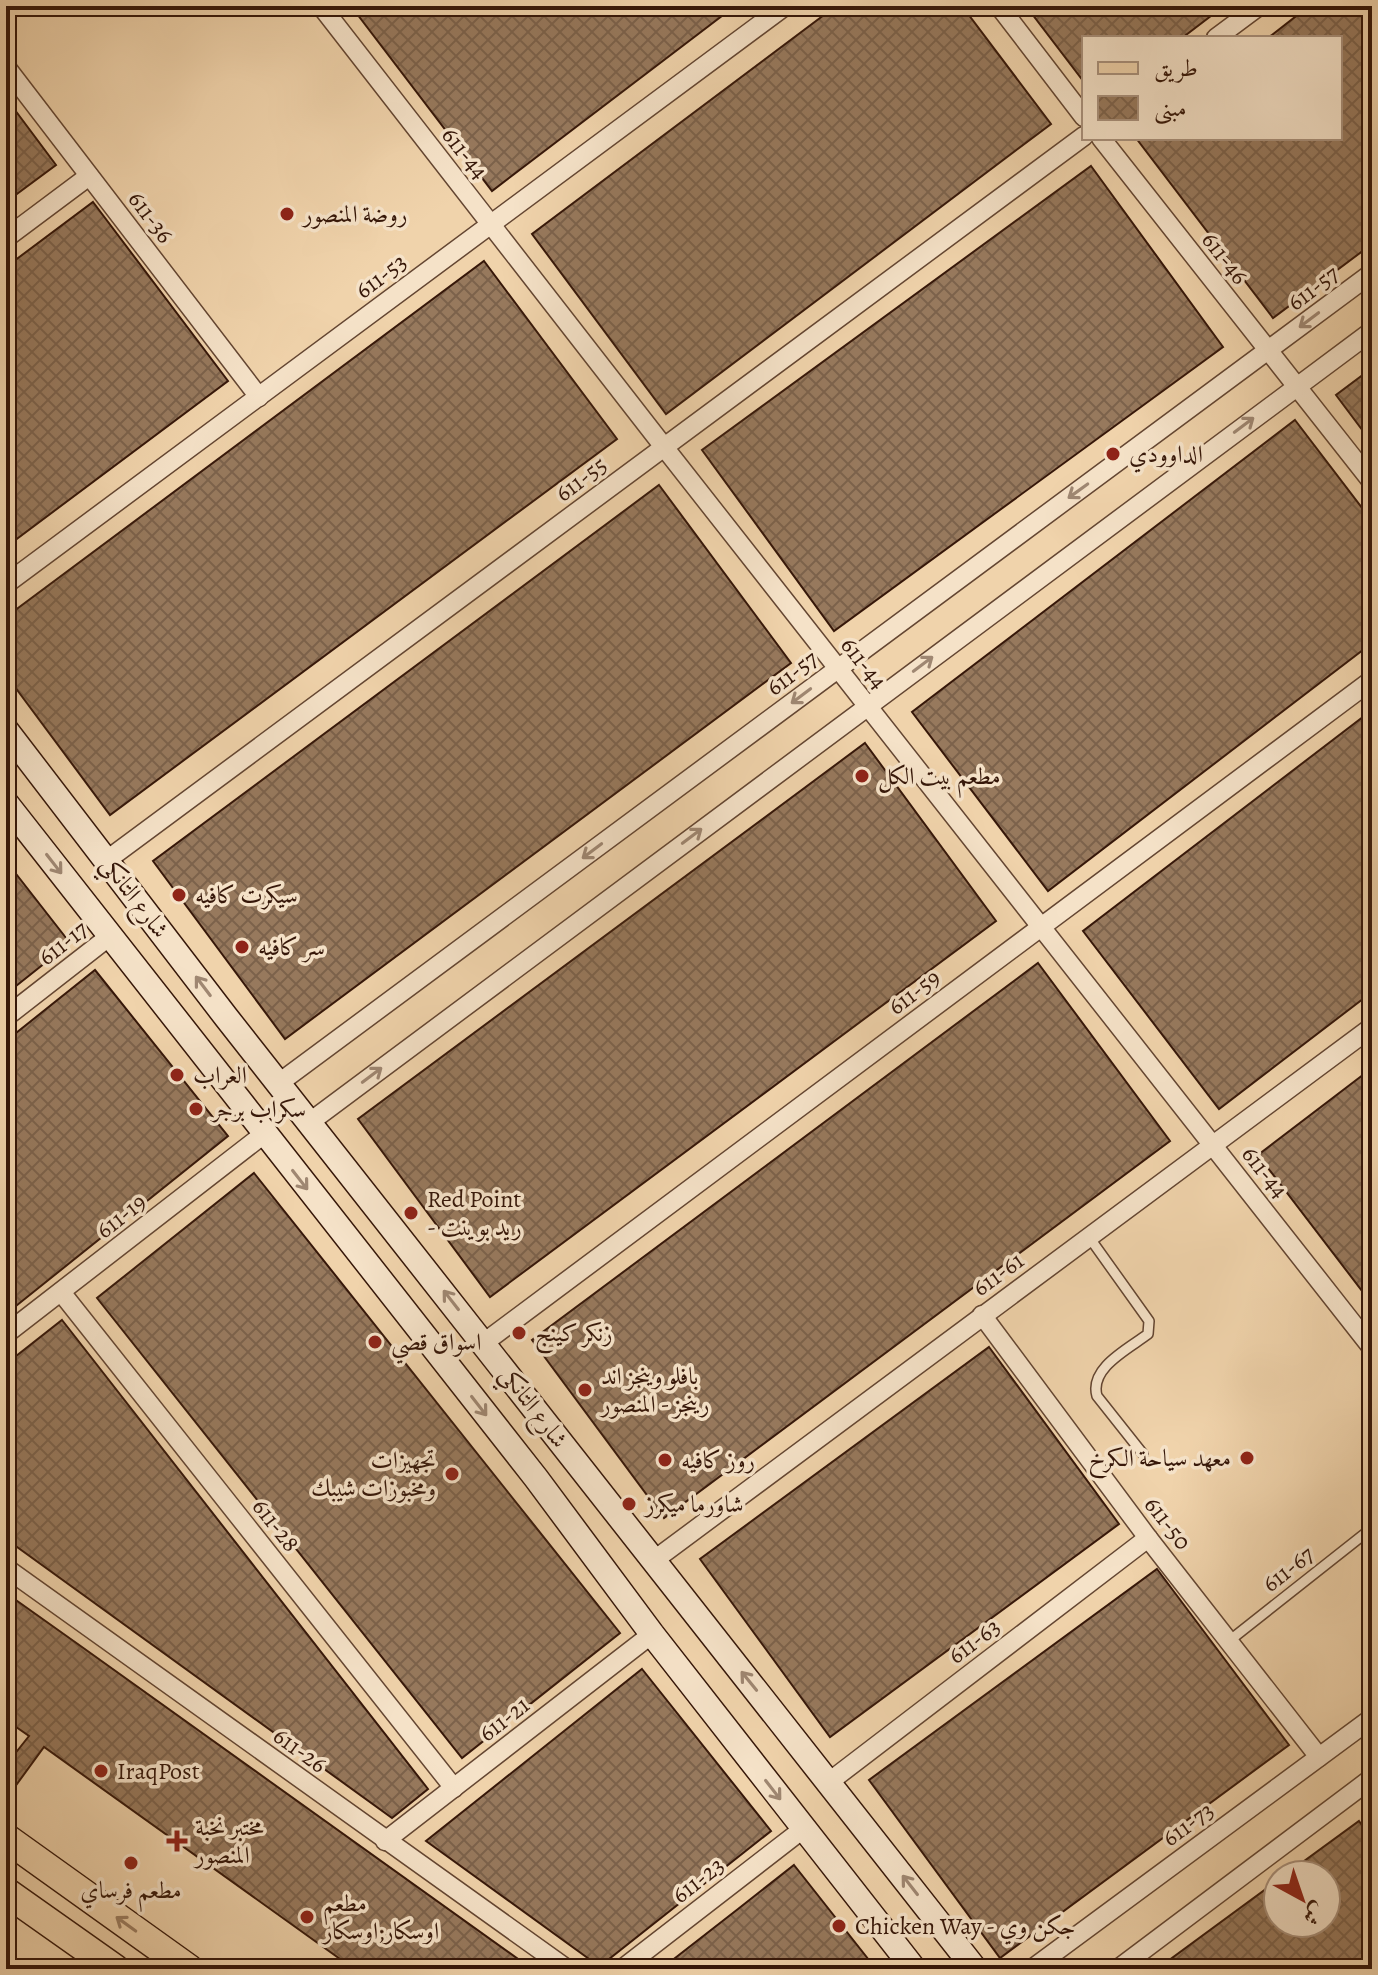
<svg xmlns="http://www.w3.org/2000/svg" width="1378" height="1975" viewBox="0 0 1378 1975" font-family="Alegreya,Amiri,serif">
  <defs>
    <pattern id="building-cross-hatch" width="8" height="8" patternUnits="userSpaceOnUse" patternTransform="scale(2)"><rect width="8" height="8" fill="#97795d"/><path d="M0 0l8 8M0 8l8-8" fill="none" stroke="#7c624b"/></pattern>
  </defs>
  <rect width="100%" height="100%" fill="#f0d3ab"/>
  <filter id="stains"><feTurbulence type="fractalNoise" baseFrequency=".0025" numOctaves="4"/><feColorMatrix values="0 0 0 0 .2 0 0 0 0 .09 0 0 0 0 .02 0 0 0 .5 -.17"/></filter>
  <radialGradient id="worn" r=".72"><stop offset=".6" stop-color="#630" stop-opacity="0"/><stop offset="1" stop-color="#630" stop-opacity=".3"/></radialGradient>
  <g fill="url(#building-cross-hatch)" stroke="#361709" stroke-width="2">
    <polygon points="351,6 735,6 492,191"/>
    <polygon points="836,6 962,6 1051,124 666,414 532,234"/>
    <polygon points="1026,6 1224,6 1182,38 1084,38 1084,82"/>
    <polygon points="1309,6 1372,6 1372,244 1273,318 1136,138 1340,138 1340,38 1268,38"/>
    <polygon points="6,98 56,165 6,202"/>
    <polygon points="1091,166 1223,347 834,631 702,450"/>
    <polygon points="93,202 228,381 6,547 6,267"/>
    <polygon points="484,261 617,439 110,815 6,675 6,617"/>
    <polygon points="1372,368 1372,443 1336,395"/>
    <polygon points="1295,420 1372,521 1372,643 1048,891 912,712"/>
    <polygon points="659,485 791,663 285,1039 153,861"/>
    <polygon points="1372,710 1372,992 1219,1109 1083,931"/>
    <polygon points="865,743 996,921 490,1297 358,1119"/>
    <polygon points="6,861 70,943 6,994"/>
    <polygon points="1038,963 1170,1141 664,1518 532,1340"/>
    <polygon points="95,970 228,1136 6,1314 6,1041"/>
    <polygon points="1372,1068 1372,1304 1258,1155"/>
    <polygon points="254,1173 620,1633 462,1758 97,1298"/>
    <polygon points="62,1320 428,1789 392,1818 6,1539 6,1364"/>
    <polygon points="989,1347 1119,1524 830,1737 700,1559"/>
    <polygon points="1157,1569 1289,1745 1000,1958 869,1780"/>
    <polygon points="6,1593 82,1647 532,1969 354,1969 44,1747 6,1799 6,1765 29,1736 6,1720"/>
    <polygon points="642,1669 771,1831 604,1963 596,1964 426,1841"/>
    <polygon points="1359,1821 1372,1839 1372,1969 1157,1969 1278,1880 1278,1923 1326,1923 1326,1875 1285,1875"/>
    <polygon points="794,1865 876,1969 661,1969 738,1909"/>
  </g>
  <g fill="none" stroke-linecap="round" stroke-linejoin="round">
    <defs>
      <g id="lane">
        <path d="M1089 1237 1149 1321 1148 1334C1128 1349 1089 1368 1097 1396L1143 1454"/>
        <polyline points="1229,1641 1372,1528"/>
      </g>
      <g id="street">
        <polyline points="321,6 664,447 1372,1348"/>
        <polyline points="999,6 1084,117"/>
        <polyline points="1216,38 1259,6"/>
        <polyline points="6,67 259,397"/>
        <polyline points="1101,138 1372,482"/>
        <polyline points="6,238 89,176"/>
        <polyline points="6,584 785,6"/>
        <polyline points="107,860 1084,136"/>
        <polyline points="6,1017 110,936"/>
        <polyline points="279,1083 1372,273"/>
        <polyline points="310,1122 1372,331"/>
        <polyline points="61,1292 454,1788"/>
        <polyline points="982,1315 1148,1538 1319,1757"/>
        <polyline points="6,1334 264,1134"/>
        <polyline points="485,1342 1372,680"/>
        <polyline points="653,1561 1372,1027"/>
        <polyline points="6,1568 567,1969"/>
        <polyline points="829,1782 1148,1538"/>
        <polyline points="385,1841 652,1634"/>
        <polyline points="622,1969 803,1829"/>
        <polyline points="1032,1969 1372,1718"/>
        <polyline points="1118,1969 1372,1778"/>
      </g>
      <g id="secondary">
        <polyline points="6,730 226,1017 975,1969"/>
        <polyline points="6,803 536,1478 652,1634 914,1969"/>
      </g>
      <g id="primary">
        <polyline points="6,1838 189,1969"/>
        <polyline points="6,1892 115,1969"/>
      </g>
    </defs>
    <use href="#lane" stroke="#644632" stroke-width="12"/>
    <use href="#street" stroke="#644632" stroke-width="21"/>
    <use href="#secondary" stroke="#361709" stroke-width="27"/>
    <use href="#primary" stroke="#361709" stroke-width="31"/>
    <use href="#lane" stroke="#f5e2c8" stroke-width="9"/>
    <use href="#street" stroke="#f5e2c8" stroke-width="18"/>
    <use href="#secondary" stroke="#f5e2c8" stroke-width="24"/>
    <use href="#primary" stroke="#f0d3ab" stroke-width="28"/>
  </g>
  <defs><path id="oneway-shaft" d="M-6 0H5M1.5-3L5.5 0L1.5 3" fill="none" stroke-width="1.6" stroke-linecap="round" stroke-linejoin="round" transform="scale(2)"/></defs>
  <g stroke="#9f8772">
    <use href="#oneway-shaft" transform="translate(1309 320) rotate(143)"/>
    <use href="#oneway-shaft" transform="translate(1244 425) rotate(-37)"/>
    <use href="#oneway-shaft" transform="translate(1078 491) rotate(144)"/>
    <use href="#oneway-shaft" transform="translate(923 664) rotate(-37)"/>
    <use href="#oneway-shaft" transform="translate(801 696) rotate(143)"/>
    <use href="#oneway-shaft" transform="translate(692 836) rotate(-37)"/>
    <use href="#oneway-shaft" transform="translate(592 851) rotate(143)"/>
    <use href="#oneway-shaft" transform="translate(54 864) rotate(52)"/>
    <use href="#oneway-shaft" transform="translate(203 986) rotate(-127)"/>
    <use href="#oneway-shaft" transform="translate(372 1075) rotate(-37)"/>
    <use href="#oneway-shaft" transform="translate(300 1180) rotate(52)"/>
    <use href="#oneway-shaft" transform="translate(451 1300) rotate(-128)"/>
    <use href="#oneway-shaft" transform="translate(479 1406) rotate(52)"/>
    <use href="#oneway-shaft" transform="translate(749 1681) rotate(-129)"/>
    <use href="#oneway-shaft" transform="translate(773 1790) rotate(52)"/>
    <use href="#oneway-shaft" transform="translate(910 1885) rotate(-128)"/>
  </g>
  <use stroke="#9c7e62" href="#oneway-shaft" transform="translate(126 1924) rotate(-144)"/>
  <g fill="#8f2418" stroke="#f5e2c8" stroke-width="3">
    <circle cx="287" cy="214" r="8"/>
    <circle cx="1113" cy="454" r="8"/>
    <circle cx="862" cy="776" r="8"/>
    <circle cx="179" cy="895" r="8"/>
    <circle cx="242" cy="947" r="8"/>
    <circle cx="177" cy="1075" r="8"/>
    <circle cx="196" cy="1109" r="8"/>
    <circle cx="411" cy="1213" r="8"/>
    <circle cx="519" cy="1333" r="8"/>
    <circle cx="375" cy="1342" r="8"/>
    <circle cx="585" cy="1390" r="8"/>
    <circle cx="1247" cy="1458" r="8"/>
    <circle cx="665" cy="1460" r="8"/>
    <circle cx="452" cy="1474" r="8"/>
    <circle cx="629" cy="1504" r="8"/>
    <circle cx="101" cy="1771" r="8"/>
    <path d="M173 1829h8v8h8v8h-8v8h-8v-8h-8v-8h8z"/>
    <circle cx="131" cy="1863" r="8"/>
    <circle cx="307" cy="1917" r="8"/>
    <circle cx="839" cy="1926" r="8"/>
  </g>
  <g text-anchor="middle" stroke-width="7" stroke-linejoin="round" paint-order="stroke">
    <g font-size="24" fill="#361709" stroke="#f5e2c8">
      <text transform="translate(465 153) rotate(52)" y="8">611-44</text>
      <text transform="translate(151 217) rotate(53)" y="8">611-36</text>
      <text transform="translate(1225 258) rotate(52)" y="8">611-46</text>
      <text transform="translate(381 276) rotate(-37)" y="8">611-53</text>
      <text transform="translate(1313 288) rotate(-37)" y="8">611-57</text>
      <text transform="translate(581 479) rotate(-37)" y="8">611-55</text>
      <text transform="translate(864 663) rotate(52)" y="8">611-44</text>
      <text transform="translate(792 673) rotate(-37)" y="8">611-57</text>
      <text transform="translate(135 897) rotate(53)" y="8">شارع التانكي</text>
      <text transform="translate(63 943) rotate(-38)" y="8">611-17</text>
      <text transform="translate(914 992) rotate(-37)" y="8">611-59</text>
      <text transform="translate(1265 1172) rotate(52)" y="8">611-44</text>
      <text transform="translate(121 1216) rotate(-38)" y="8">611-19</text>
      <text transform="translate(998 1274) rotate(-36)" y="8">611-61</text>
      <text transform="translate(534 1407) rotate(53)" y="8">شارع التانكي</text>
      <text transform="translate(1168 1523) rotate(52)" y="8">611-50</text>
      <text transform="translate(276 1525) rotate(52)" y="8">611-28</text>
      <text transform="translate(1288 1569) rotate(-38)" y="8">611-67</text>
      <text transform="translate(974 1641) rotate(-37)" y="8">611-63</text>
      <text transform="translate(504 1719) rotate(-38)" y="8">611-21</text>
      <text transform="translate(300 1750) rotate(36)" y="8">611-26</text>
      <text transform="translate(1188 1824) rotate(-36)" y="8">611-73</text>
      <text transform="translate(698 1880) rotate(-38)" y="8">611-23</text>
    </g>
    <g font-size="24" fill="#361709" stroke="#f5e2c8" text-anchor="start">
      <text x="303" y="222">روضة المنصور</text>
      <text x="1129" y="462">الداوودي</text>
      <text x="878" y="784">مطعم بيت الكل</text>
      <text x="195" y="903">سيكرت كافيه</text>
      <text x="258" y="955">سر كافيه</text>
      <text x="193" y="1083">العراب</text>
      <text x="212" y="1117">سكراب برجر</text>
      <text x="427" y="1207">Red Point<tspan x="427" dy="28">- ريد بوينت</tspan></text>
      <text x="535" y="1341">زنكر كينج</text>
      <text x="391" y="1350">اسواق قصي</text>
      <text x="601" y="1384">بافلو وينجز اند<tspan x="601" dy="28">رينجز - المنصور</tspan></text>
      <text x="1231" y="1466" text-anchor="end">معهد سياحة الكرخ</text>
      <text x="436" y="1468" text-anchor="end">تجهيزات<tspan x="436" dy="28">ومخبوزات شيبك</tspan></text>
      <text x="681" y="1468">روز كافيه</text>
      <text x="645" y="1512">شاورما ميكرز</text>
      <text x="117" y="1779">IraqPost</text>
      <text x="195" y="1835">مختبر نخبة<tspan x="195" dy="28">المنصور</tspan></text>
      <text x="131" y="1898" text-anchor="middle">مطعم فرساي</text>
      <text x="323" y="1911">مطعم<tspan x="323" dy="28">اوسكار;اوسكار</tspan></text>
      <text x="855" y="1934">Chicken Way - جكن وي</text>
    </g>
  </g>
  <rect width="1378" height="1975" fill="none" stroke="#f0d3ab" stroke-width="32"/>
  <rect x="8" y="8" width="1362" height="1959" fill="none" stroke="#361709" stroke-width="4"/>
  <rect x="16" y="16" width="1346" height="1943" fill="none" stroke="#361709" stroke-width="2"/>
  <rect x="1082" y="36" width="260" height="104" fill="#f5e2c8" stroke="#a9917c" stroke-width="2"/>
  <rect x="1098" y="62" width="40" height="12" fill="#f0d3ab" stroke="#a9917c" stroke-width="2"/>
  <text x="1154" y="76" font-size="24" fill="#361709">طريق</text>
  <rect x="1098" y="96" width="40" height="24" fill="url(#building-cross-hatch)" stroke="#a9917c" stroke-width="2"/>
  <text x="1154" y="116" font-size="24" fill="#361709">مبنى</text>
  <g transform="translate(1302 1899) rotate(140)"><circle r="38" fill="#f5e2c8" stroke="#a9917c" stroke-width="2"/>
  <path d="M0-6L14 30L0 20L-14 30Z" fill="#8f2418"/>
  <text y="-12" font-size="22" font-weight="bold" text-anchor="middle" fill="#361709">ش</text>
  </g>
  <rect width="100%" height="100%" filter="url(#stains)"/>
  <rect width="100%" height="100%" fill="url(#worn)"/>
</svg>
